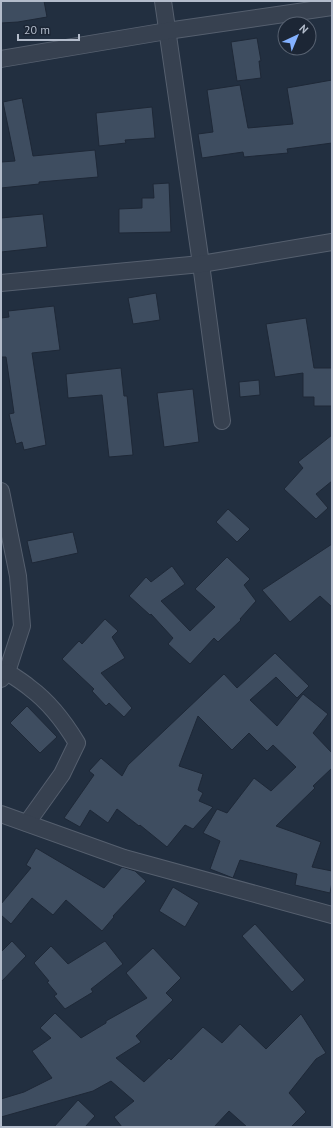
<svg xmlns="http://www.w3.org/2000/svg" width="333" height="1128" viewBox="0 0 333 1128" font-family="'PT Sans',sans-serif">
  <rect width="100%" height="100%" fill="#222f40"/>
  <g fill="#3e4d60" stroke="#1e2837">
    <polygon points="1,1 44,1 47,17 18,22 1,23"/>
    <polygon points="257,38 261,61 259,61 261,78 237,81 231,42"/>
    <polygon points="332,80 332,143 287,149 288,153 244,157 243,152 202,158 198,134 213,132 207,90 240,85 248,128 293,124 287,88"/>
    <polygon points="22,98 33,156 95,150 98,177 39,182 39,184 1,188 1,162 15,161 3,102"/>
    <polygon points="152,107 155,138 125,140 126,143 99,146 96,113"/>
    <polygon points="169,183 171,232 119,233 119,209 142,208 142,198 154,198 153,184"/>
    <polygon points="43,214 47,247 1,252 1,218"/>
    <polygon points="156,293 160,320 133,324 128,298"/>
    <polygon points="54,306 60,350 32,353 46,445 24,450 22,442 16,444 9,414 14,413 6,357 1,357 1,318 9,317 8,311"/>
    <polygon points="306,318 314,368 332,368 332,406 314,406 314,397 303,397 303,373 275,377 266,324"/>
    <polygon points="121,368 124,396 127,396 133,455 109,457 102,395 68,398 66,374"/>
    <polygon points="259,380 260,395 240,397 239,382"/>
    <polygon points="193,389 199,442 164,447 157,393"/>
    <polygon points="332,435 332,481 316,494 328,508 316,519 284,489 303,468 298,462"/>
    <polygon points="228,509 250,529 237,542 216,522"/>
    <polygon points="73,532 78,553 32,563 27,541"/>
    <polygon points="332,544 332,607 320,596 290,622 262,590"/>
    <polygon points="227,557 250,579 244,585 256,601 240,619 241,620 218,642 214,638 190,664 168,644 173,638 151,614 150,615 129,596 146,577 151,582 172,566 185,584 161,601 190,631 215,607 195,589"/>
    <polygon points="105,619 118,631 112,637 125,658 101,673 132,708 124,717 109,703 106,706 92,691 94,689 62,659 79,641 82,644"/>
    <polygon points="275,653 309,686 297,698 276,677 250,700 277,726 303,694 328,714 313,733 332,753 332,768 313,786 315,788 276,826 321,842 312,867 332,871 332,882 330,893 295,885 297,874 240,860 233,878 210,869 220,841 203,833 217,809 227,813 254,778 271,791 296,767 273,745 267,751 249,733 232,750 198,716 179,766 203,774 198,790 203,793 199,801 213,807 193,829 185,825 167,847 140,825 139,826 117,809 108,823 90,810 80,827 64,818 94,775 89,771 101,758 122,776 128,765 224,674 237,688"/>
    <polygon points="27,706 57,737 40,753 10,723"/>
    <polygon points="36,848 104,888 122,867 135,871 146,881 113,916 114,917 102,931 66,900 53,915 32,898 11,924 1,915 1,904 31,868 26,865"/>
    <polygon points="173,887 199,903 185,927 159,911"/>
    <polygon points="255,924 305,980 292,992 242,936"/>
    <polygon points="12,941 26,956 1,982 1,952"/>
    <polygon points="105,941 123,964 91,989 93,992 65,1009 54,996 57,994 47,982 49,981 34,963 51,946 68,964"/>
    <polygon points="153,948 181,978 166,993 173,1000 136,1036 141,1042 116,1058 144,1082 169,1058 171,1060 203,1027 222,1043 240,1024 266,1049 301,1014 326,1053 316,1059 289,1093 306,1112 291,1127 247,1127 229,1111 214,1127 122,1127 114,1117 134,1101 111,1081 93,1091 1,1117 1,1099 24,1092 52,1078 32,1051 51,1038 40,1028 55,1013 81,1038 106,1023 106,1021 147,998 126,973"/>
    <polygon points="78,1100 95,1116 85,1127 54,1127"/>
  </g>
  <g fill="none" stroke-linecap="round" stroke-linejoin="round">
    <defs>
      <g id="minor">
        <polyline points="163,1 201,264 222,421"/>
        <polyline points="1,59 167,31 332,7"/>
        <polyline points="1,283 201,264 332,242"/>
        <polyline points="1,491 18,576 22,626 7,672 1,679"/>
        <path d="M7 672C15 677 23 682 30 688 49 702 65 723 77 743L62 774 27 823"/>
        <polyline points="1,814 124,858 332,915"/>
      </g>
    </defs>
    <use href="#minor" stroke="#555f6e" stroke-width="18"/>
    <use href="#minor" stroke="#374150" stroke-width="16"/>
  </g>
  <rect width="333" height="1128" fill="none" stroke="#b3bccb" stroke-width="4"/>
  <g transform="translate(297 36) rotate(44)"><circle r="19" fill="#1c2635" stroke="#586271"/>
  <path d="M0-3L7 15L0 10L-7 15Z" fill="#84b1ff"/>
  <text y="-6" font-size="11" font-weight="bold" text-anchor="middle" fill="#b3bccb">N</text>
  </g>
  <path d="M18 34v6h61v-6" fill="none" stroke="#b3bccb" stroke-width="2"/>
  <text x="24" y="34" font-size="12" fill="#b3bccb" stroke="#1c2635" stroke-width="3" paint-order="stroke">20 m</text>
</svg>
